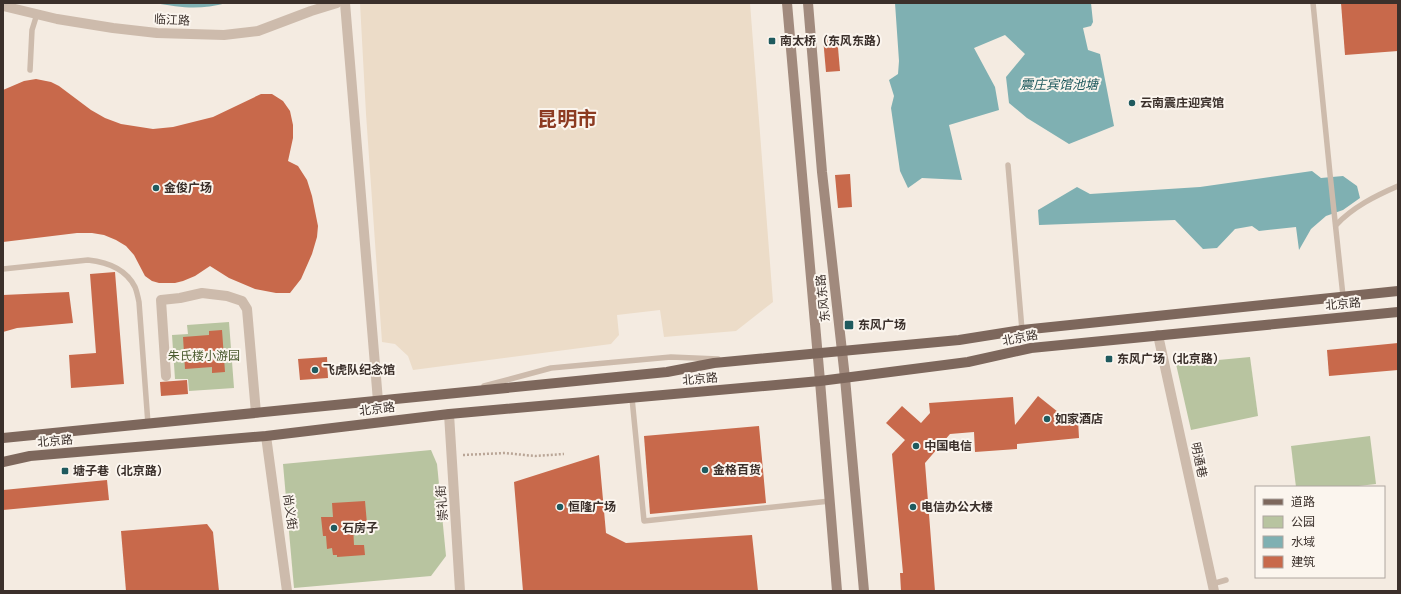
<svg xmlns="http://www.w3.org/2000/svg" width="1401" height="594" viewBox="0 0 1401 594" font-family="'Titillium Web','Noto Sans SC',sans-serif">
  <rect width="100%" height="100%" fill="#f4ebe1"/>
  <g fill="#b8c4a0">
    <polygon points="229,322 234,388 189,391 188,379 175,379 172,335 188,334 187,325"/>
    <polygon points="1250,357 1258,416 1191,430 1176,364"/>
    <polygon points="1370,436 1376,484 1350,487 1296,487 1291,446"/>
    <polygon points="431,450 437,464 446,556 431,576 294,588 283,464"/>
  </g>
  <polygon fill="#ecdcc8" points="360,3 750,3 773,302 736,331 664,337 660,310 617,315 619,335 611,344 413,370 408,356 395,344 382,342 366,114"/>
  <g fill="#7fb0b2">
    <path d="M155 3H227C200 10 182 8 155 3Z"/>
    <polygon points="895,3 1091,3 1093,22 1091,26 1083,28 1088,50 1100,54 1114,126 1069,144 1027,118 1009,103 1006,77 1025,54 1005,35 974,48 995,87 999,110 949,125 962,180 922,178 908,188 900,171 891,108 894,96 889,80 898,74 899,61"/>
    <polygon points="1312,171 1321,178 1343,176 1357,186 1360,198 1343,210 1326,216 1311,229 1299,250 1296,227 1259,231 1252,226 1235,229 1217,248 1203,249 1175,220 1039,225 1038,210 1077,187 1090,194 1200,187"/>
  </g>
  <g fill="#c8694b">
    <polygon points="1341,3 1398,3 1398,51 1345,55"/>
    <polygon points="837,36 840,71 826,72 823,38"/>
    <polygon points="36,79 51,82 59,86 91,110 105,118 121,124 153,129 173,127 213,117 261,94 272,94 283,101 290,111 293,125 293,138 288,161 298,166 307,180 312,196 318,226 317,237 312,254 301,279 290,293 276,293 255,289 229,278 210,266 195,276 183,281 175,283 159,283 152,281 145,276 134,255 126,246 116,240 104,235 92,233 77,233 3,242 3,90 24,81"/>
    <polygon points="850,174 852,207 838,208 835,175"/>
    <polygon points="115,272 124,384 71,388 69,355 96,353 90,274"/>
    <polygon points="69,292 73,323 17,328 3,332 3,295"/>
    <polygon points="222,330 225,372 212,373 212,367 185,369 183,337 209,335 209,331"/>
    <polygon points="1398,343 1398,370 1329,376 1327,350"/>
    <polygon points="327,357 328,378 300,380 298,359"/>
    <polygon points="187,380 188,394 161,396 160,382"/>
    <polygon points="1038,396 1068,420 1078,419 1079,438 1017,444 1017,449 975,452 974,432 950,434 925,463 935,591 901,591 900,573 903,573 892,454 905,440 886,423 902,406 921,423 930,413 929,403 1013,397 1015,425"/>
    <polygon points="759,426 766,503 650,514 644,436"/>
    <polygon points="599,455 606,533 626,543 752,535 758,591 523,591 514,482"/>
    <polygon points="107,480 109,500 3,510 3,490"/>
    <polygon points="365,501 367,524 353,525 354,545 364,545 365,555 337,557 337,555 333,555 332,548 327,549 326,536 323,536 321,517 333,517 332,503"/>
    <polygon points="207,524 213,532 219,591 126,591 121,531"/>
  </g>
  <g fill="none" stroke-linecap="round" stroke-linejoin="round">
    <polyline stroke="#b9a596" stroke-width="2.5" stroke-dasharray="2 2" stroke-linecap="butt" points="463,455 505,453 535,456 564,454"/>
    <g stroke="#cdbbac" stroke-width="5.5">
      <polyline points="1313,3 1330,174 1343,296"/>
      <polyline points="30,70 32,30 37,14"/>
      <polyline points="1008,165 1022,330"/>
      <path d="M1336 225C1353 207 1375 196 1398 186"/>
      <path d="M3 269 88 260C107 262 126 269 135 287 137 292 138 297 139 302L148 424"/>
      <polyline points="484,386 551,368 671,357 718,359"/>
      <polyline points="632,398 644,521 830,501"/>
      <polyline points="1212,584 1226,580"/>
    </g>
    <g stroke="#cdbbac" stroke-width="10">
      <polyline points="345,3 378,401"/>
      <polyline points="3,6 57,19 113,28 157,33 224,35 258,31 311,11 337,3"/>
      <polyline points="1158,335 1214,591"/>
      <polyline points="166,376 161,300 180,298 202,293 227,296 242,301 247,309 256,413"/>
      <polyline points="449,414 460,591"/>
      <polyline points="266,436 287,591"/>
    </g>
    <g stroke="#a18a7d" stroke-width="10">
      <polyline points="787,3 820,381 837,591"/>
      <polyline points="808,3 822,172 845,378 864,591"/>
    </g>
    <g stroke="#7d675c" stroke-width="10">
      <polyline points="3,438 667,372 714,363 959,340 1022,330 1398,291"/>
      <polyline points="3,462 30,456 266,436 449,414 820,381 968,362 1031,348 1398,312"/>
    </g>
  </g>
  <g fill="#1f5a5e" stroke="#fbf5ee" stroke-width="1.5">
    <rect x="768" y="37" width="8" height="8" rx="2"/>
    <circle cx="1132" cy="103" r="4"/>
    <circle cx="156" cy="188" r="4"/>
    <rect x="844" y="320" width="10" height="10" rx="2"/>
    <rect x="1105" y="355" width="8" height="8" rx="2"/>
    <circle cx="315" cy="370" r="4"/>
    <circle cx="1047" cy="419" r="4"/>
    <circle cx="916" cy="446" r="4"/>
    <circle cx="705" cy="470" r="4"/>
    <rect x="61" y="467" width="8" height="8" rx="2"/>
    <circle cx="560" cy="507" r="4"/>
    <circle cx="913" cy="507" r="4"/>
    <circle cx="334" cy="528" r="4"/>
  </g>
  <g text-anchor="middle" stroke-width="4" stroke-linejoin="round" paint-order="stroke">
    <g font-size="12" fill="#3b302b" stroke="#fbf5ee">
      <text transform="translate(172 20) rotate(3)" y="4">临江路</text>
      <text transform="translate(823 298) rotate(-96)" y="4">东风东路</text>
      <text transform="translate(1343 304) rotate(-5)" y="4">北京路</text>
      <text transform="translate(1020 338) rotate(-11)" y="4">北京路</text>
      <text transform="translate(700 379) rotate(-5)" y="4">北京路</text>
      <text transform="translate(377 409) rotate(-7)" y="4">北京路</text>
      <text transform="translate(55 441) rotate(-5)" y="4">北京路</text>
      <text transform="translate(1199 460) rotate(78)" y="4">明通巷</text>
      <text transform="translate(442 503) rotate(-94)" y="4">崇礼街</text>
      <text transform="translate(290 512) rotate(82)" y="4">尚义街</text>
    </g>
    <g font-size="12" font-weight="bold" fill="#3b302b" stroke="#fbf5ee" text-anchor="start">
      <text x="780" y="45">南太桥（东风东路）</text>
      <text x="1140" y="107">云南震庄迎宾馆</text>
      <text x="164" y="192">金俊广场</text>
      <text x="858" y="329">东风广场</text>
      <text x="1117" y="363">东风广场（北京路）</text>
      <text x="323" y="374">飞虎队纪念馆</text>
      <text x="1055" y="423">如家酒店</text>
      <text x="924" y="450">中国电信</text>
      <text x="713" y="474">金格百货</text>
      <text x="73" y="475">塘子巷（北京路）</text>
      <text x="568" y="511">恒隆广场</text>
      <text x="921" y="511">电信办公大楼</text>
      <text x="342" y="532">石房子</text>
    </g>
    <g font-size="12" fill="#4a5a2e" stroke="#fbf5ee">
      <text x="204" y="360">朱氏楼小游园</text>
    </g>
    <g font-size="13" font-style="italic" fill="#1f5a5e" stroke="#fbf5ee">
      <text x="1059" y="89">震庄宾馆池塘</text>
    </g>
    <g font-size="20" font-weight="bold" fill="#8c3b22" stroke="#fbf5ee">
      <text x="567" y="126">昆明市</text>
    </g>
  </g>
  <rect width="1401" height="594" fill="none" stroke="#3b302b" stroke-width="8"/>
  <rect x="1255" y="486" width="130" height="92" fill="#fbf5ee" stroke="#aea6a0"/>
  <rect x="1263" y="499" width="20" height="6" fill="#7d675c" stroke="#aea6a0"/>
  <text x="1291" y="506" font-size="12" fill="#3b302b">道路</text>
  <rect x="1263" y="516" width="20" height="12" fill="#b8c4a0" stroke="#aea6a0"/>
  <text x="1291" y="526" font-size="12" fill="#3b302b">公园</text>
  <rect x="1263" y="536" width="20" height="12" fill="#7fb0b2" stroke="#aea6a0"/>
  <text x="1291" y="546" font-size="12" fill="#3b302b">水域</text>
  <rect x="1263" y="556" width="20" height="12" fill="#c8694b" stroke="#aea6a0"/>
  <text x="1291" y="566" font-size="12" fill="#3b302b">建筑</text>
</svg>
